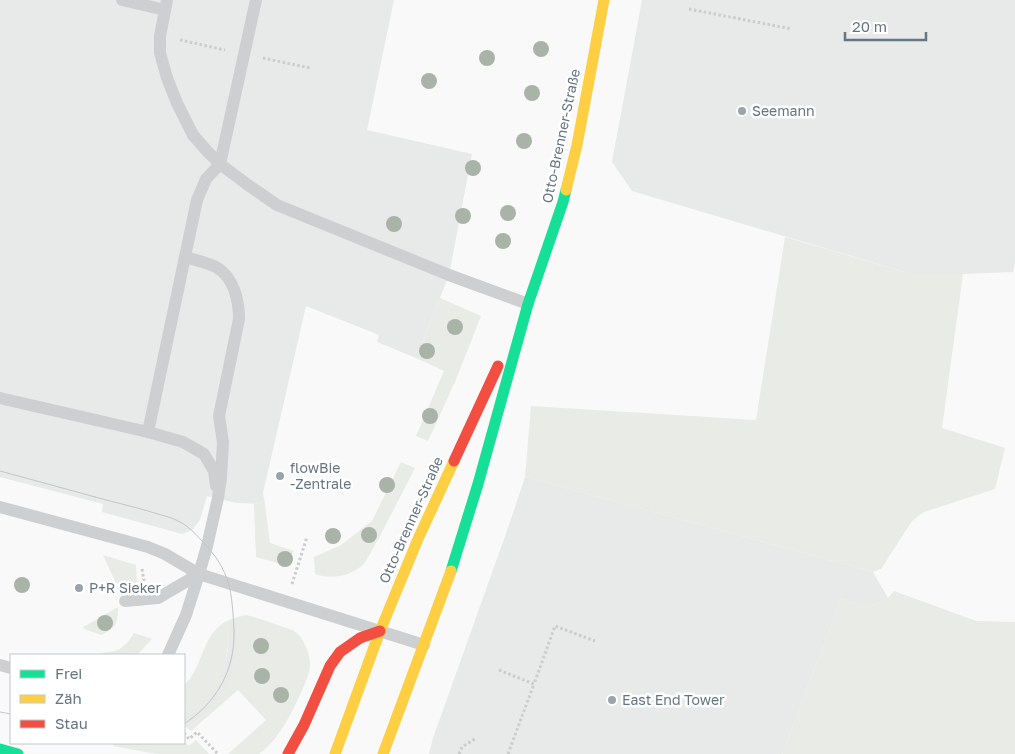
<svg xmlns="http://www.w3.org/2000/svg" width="1015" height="754" viewBox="0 0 1015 754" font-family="'Golos Text',sans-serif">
  <rect width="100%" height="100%" fill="#f9f9f9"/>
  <g fill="#e8e9e9">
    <polygon points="0,0 394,0 367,130 472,154 449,275 416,358 377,342 379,335 306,306 263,493 265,504 236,503 207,496 200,520 192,530 182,534 102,512 103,504 0,477"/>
    <polygon points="642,0 1015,0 1015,263 1013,272 963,274 912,274 632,191 612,162"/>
    <polygon points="525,477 873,572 888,598 869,607 841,599 782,754 429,754 433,738 510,522"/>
    <polygon points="238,617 237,653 234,670 227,687 219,700 210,710 187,728 184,724 184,719 194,711 219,680 224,666 228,650 229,620"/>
  </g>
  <g fill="#e8ebe6">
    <polygon points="785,237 912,274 963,274 942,428 1005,448 995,489 924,512 912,521 881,569 873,572 525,477 531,406 756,420"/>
    <polygon points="440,298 481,316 457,377 428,441 416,436 444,371 416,358"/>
    <path d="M401 462 415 468C403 491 391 515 379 538 374 545 370 555 365 562 354 576 331 580 315 574L314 557 341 545 372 521Z"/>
    <polygon points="254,504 265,504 270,543 294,551 284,565 256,557"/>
    <polygon points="103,555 136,565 137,586 129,587 116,583"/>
    <polygon points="894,591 976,621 1015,622 1015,754 782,754 841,599 869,607 888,598"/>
    <path d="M118 607C118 624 116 628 101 635L82 628Z"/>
    <path d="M246 615C256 617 266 621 275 624 281 627 288 628 294 631 304 638 310 653 310 665 309 677 302 690 297 701 289 719 275 743 259 754H228L266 720 238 690 191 731 187 728C233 696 237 670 238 617Z"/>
    <path d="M229 620C229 665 222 691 184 719V712L186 710 184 707V686C205 665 200 634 229 620Z"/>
    <path d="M134 633 152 639 138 654 135 655H98C104 652 109 652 115 651 124 648 130 640 134 633Z"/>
    <polygon points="196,740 209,754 157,754 113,746 114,743 130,744 142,743 184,743 184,741 189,746"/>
  </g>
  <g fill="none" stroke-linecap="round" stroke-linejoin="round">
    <g stroke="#cbcccd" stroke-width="3" stroke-dasharray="2.5 2.5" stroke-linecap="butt">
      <polyline points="689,9 792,29"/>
      <polyline points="180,40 225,50"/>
      <polyline points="263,58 310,68"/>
      <polyline points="142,569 144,581"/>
      <polyline points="292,584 307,537"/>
      <polyline points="499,670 534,684 555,626 595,641"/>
      <polyline points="184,733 189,739 197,732 218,754"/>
      <polyline points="459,754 462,747 475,739"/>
      <polyline points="508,754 534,684"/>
    </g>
    <g stroke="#cecfd0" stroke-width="12">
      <polyline points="122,0 165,10"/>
      <polyline points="167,0 160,36 160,53 167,78 177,103 193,135 207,151 220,164 248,185 277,205 449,275 528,304"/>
      <polyline points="0,398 148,432 183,442 204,454 214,471 216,486"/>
      <polyline points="148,432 197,200 206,179 220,164 256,0"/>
      <polyline points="0,507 148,547 165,554 199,574 424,645"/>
      <polyline points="125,601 158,598 199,574"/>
      <path d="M168 655 186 615 199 574 207 546 218 498 221 478 223 442 219 416 239 319C239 301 234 277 216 267 206 262 195 260 185 257"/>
      <polyline points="0,665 11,668"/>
    </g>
    <g stroke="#16e098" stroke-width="11">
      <polyline points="451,571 478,484 528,304 563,202 566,190"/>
      <polyline points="0,749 18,754"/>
    </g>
    <g stroke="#ffcf43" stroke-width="11">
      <polyline points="566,190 577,145 604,0"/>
      <polyline points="335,754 380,631 418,539 454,461"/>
      <polyline points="383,754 451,571"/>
    </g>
    <g stroke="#f24e42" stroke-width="11">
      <polyline points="454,461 498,366"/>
      <polyline points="288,754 304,725 330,666 340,652 360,638 380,631"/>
    </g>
    <g stroke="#c3c5c6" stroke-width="1">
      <path d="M0 471C37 481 73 491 110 501 126 505 142 509 158 514 164 516 170 517 176 520 187 525 194 532 202 541 231 571 232 592 234 631 235 671 216 703 184 724"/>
      <polyline points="0,712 11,714"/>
    </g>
  </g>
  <g fill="#a9b3a7">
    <circle cx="541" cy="49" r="8"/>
    <circle cx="487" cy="58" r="8"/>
    <circle cx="429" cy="81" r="8"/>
    <circle cx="532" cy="93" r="8"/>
    <circle cx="524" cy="141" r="8"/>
    <circle cx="473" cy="168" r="8"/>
    <circle cx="508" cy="213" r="8"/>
    <circle cx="463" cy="216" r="8"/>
    <circle cx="394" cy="224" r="8"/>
    <circle cx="503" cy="241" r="8"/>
    <circle cx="455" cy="327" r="8"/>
    <circle cx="427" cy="351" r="8"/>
    <circle cx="430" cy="416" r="8"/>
    <circle cx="387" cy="485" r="8"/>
    <circle cx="369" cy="535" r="8"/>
    <circle cx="333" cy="536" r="8"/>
    <circle cx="285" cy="559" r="8"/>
    <circle cx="22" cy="585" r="8"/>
    <circle cx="105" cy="623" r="8"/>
    <circle cx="261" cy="646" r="8"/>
    <circle cx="262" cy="676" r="8"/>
    <circle cx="281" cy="695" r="8"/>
  </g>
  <g fill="#99a4ac" stroke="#fff" stroke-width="2">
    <circle cx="742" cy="111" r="5"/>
    <circle cx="280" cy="476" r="5"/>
    <circle cx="79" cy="588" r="5"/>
    <circle cx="612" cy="700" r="5"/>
  </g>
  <g text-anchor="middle" stroke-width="5" stroke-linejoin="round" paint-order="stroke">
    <g font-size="14" fill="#657683" stroke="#fff" text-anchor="start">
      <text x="752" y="116">Seemann</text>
      <text x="290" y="473">flowBie<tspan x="290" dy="16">-Zentrale</tspan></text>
      <text x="89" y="593">P+R Sieker</text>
      <text x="622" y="705">East End Tower</text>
    </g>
    <g font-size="14" fill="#657683" stroke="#fff">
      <text transform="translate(561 136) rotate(-78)" y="5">Otto-Brenner-Straße</text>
      <text transform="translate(411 520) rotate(-66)" y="5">Otto-Brenner-Straße</text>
    </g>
  </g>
  <rect x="10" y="654" width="175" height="90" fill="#ffffff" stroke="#c1c8cd"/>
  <rect x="20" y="670" width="25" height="8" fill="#16e098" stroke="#c1c8cd"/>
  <text x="55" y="679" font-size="15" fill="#657683">Frei</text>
  <rect x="20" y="695" width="25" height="8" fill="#ffcf43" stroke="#c1c8cd"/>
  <text x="55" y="704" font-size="15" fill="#657683">Zäh</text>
  <rect x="20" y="720" width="25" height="8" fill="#f24e42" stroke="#c1c8cd"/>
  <text x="55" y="729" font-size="15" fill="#657683">Stau</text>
  <path d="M845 32v8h81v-8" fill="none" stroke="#657683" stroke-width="2.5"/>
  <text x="852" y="32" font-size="15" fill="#657683" stroke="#ffffff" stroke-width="4" paint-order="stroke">20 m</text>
</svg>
